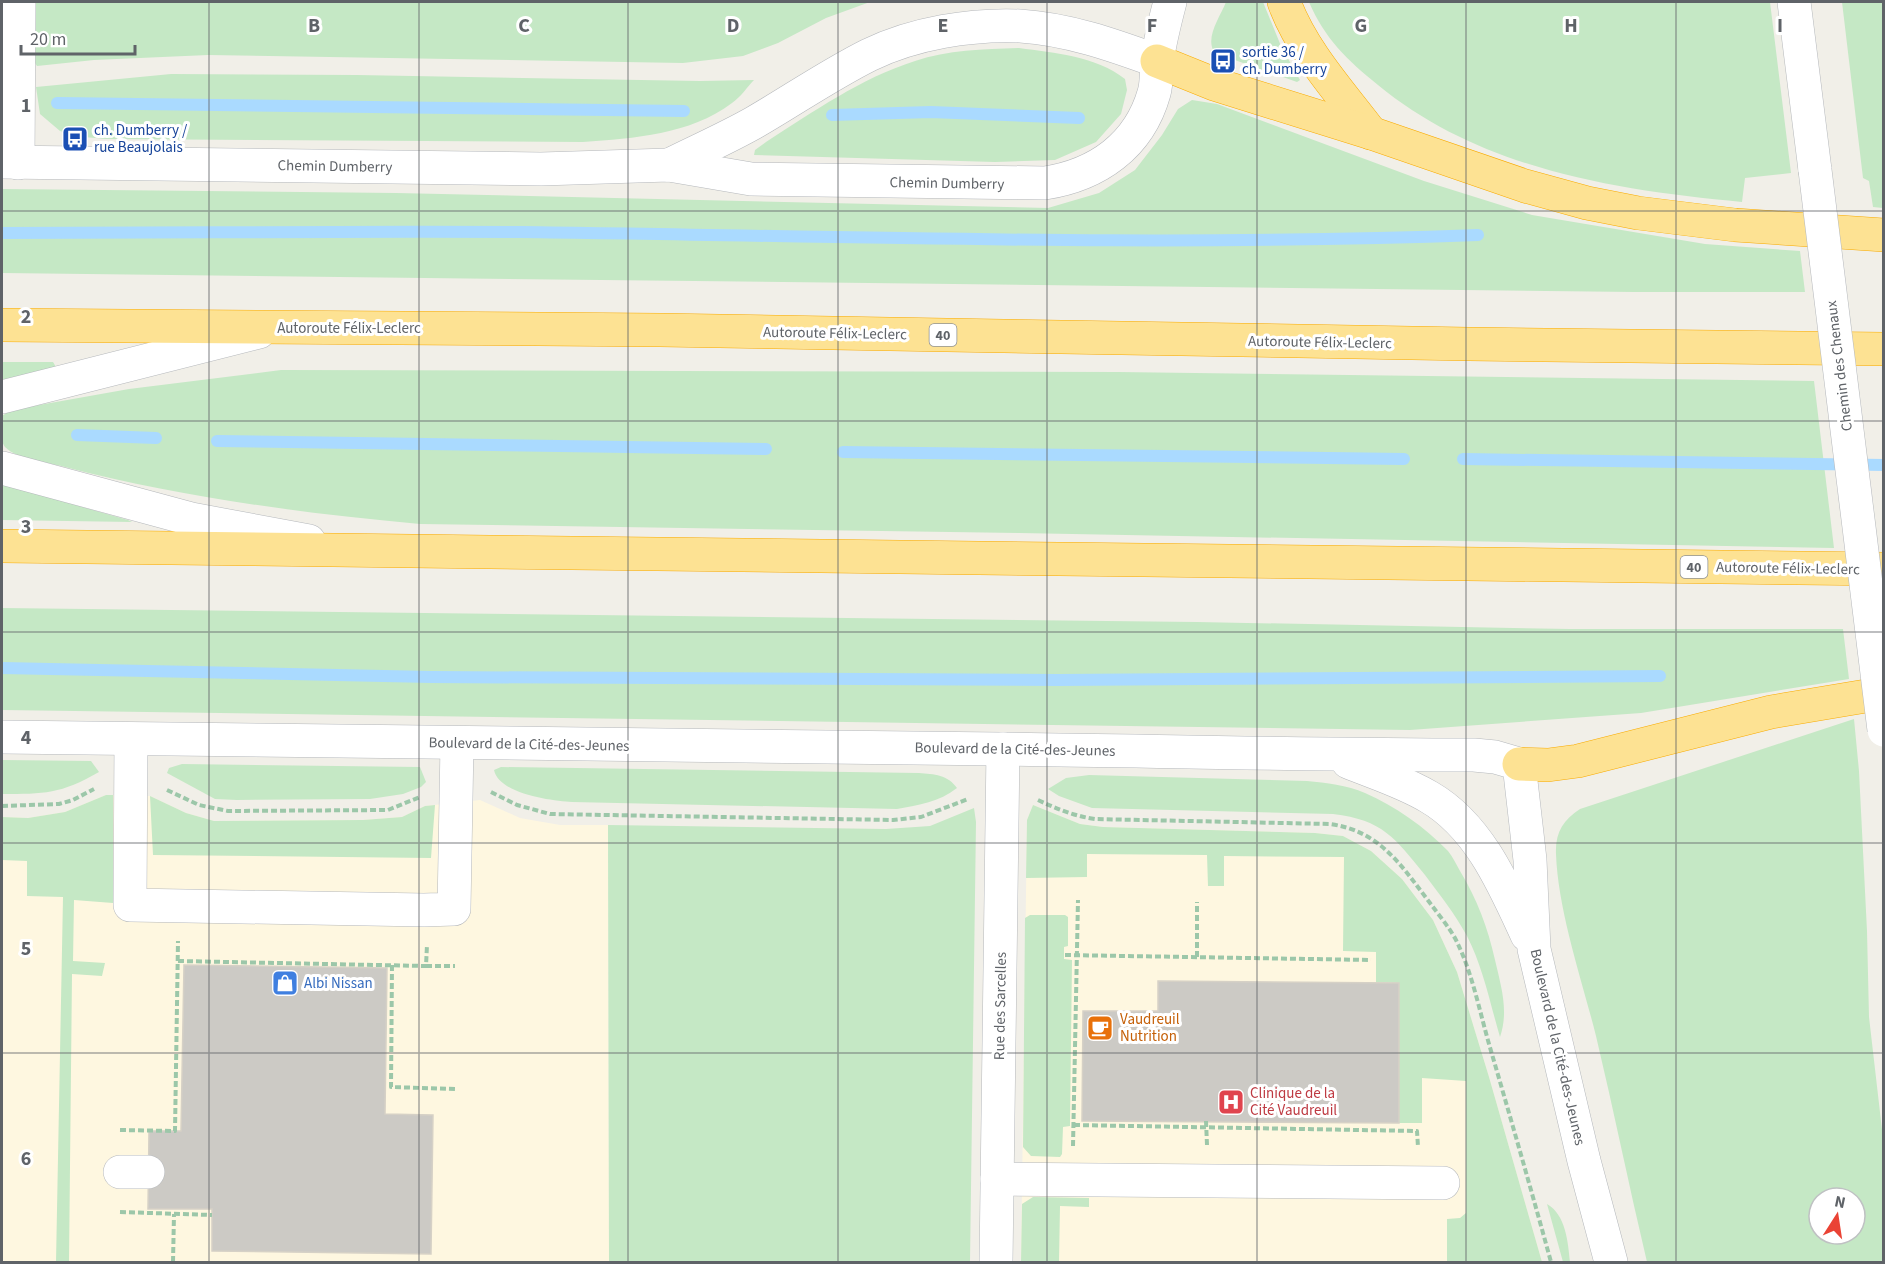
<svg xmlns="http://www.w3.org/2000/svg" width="1885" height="1264" viewBox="0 0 1885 1264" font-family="'Source Sans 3',sans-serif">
  <rect width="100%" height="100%" fill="#f1efe8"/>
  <g fill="#fef7e0">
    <polygon points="106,795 150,796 186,813 214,821 363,820 402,817 425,806 480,800 520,818 560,825 608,825 609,1262 2,1262 2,817 28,818 65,812"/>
    <polygon points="1033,805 1080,824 1103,827 1315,833 1343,836 1371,851 1402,879 1433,920 1457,972 1489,1077 1542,1262 1021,1262 1027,820"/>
  </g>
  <g fill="#c5e8c5" fill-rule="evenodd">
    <polygon points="35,2 870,2 826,18 778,43 743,56 683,63 208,55 94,60 37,66 35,63"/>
    <path d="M1226 2H1263L1281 46 1300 80 1297 82 1215 53C1204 39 1220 17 1226 2Z"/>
    <path d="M1309 2H1770L1791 173 1745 178 1742 202C1614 190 1480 169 1378 85 1347 60 1325 39 1309 2Z"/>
    <polygon points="1842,2 1883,2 1883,208 1873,207 1869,181 1863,178"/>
    <path d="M1019 48C1055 53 1096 56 1125 79L1127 90 1121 114 1096 142 1055 160 995 162 754 155 755 150 766 142C813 112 861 78 915 61 948 50 984 49 1019 48Z"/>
    <path d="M171 74 357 75 700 81 754 80C747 87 741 97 732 103 689 135 635 138 583 142L106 139 84 137 60 131 40 114 36 87Z"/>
    <polygon points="1192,100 1217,104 1424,181 1532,215 1705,244 1800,251 1805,292 1634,292 2,273 2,189 396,193 1048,208 1099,193 1135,170 1162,135 1178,109"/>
    <polygon points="2,362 53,362 56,367 2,380"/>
    <path d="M281 370 1118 372 1814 381 1834 548 1019 533 420 524C300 513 181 497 65 467 47 462 18 460 5 447 0 441 2 424 2 416L11 410 129 389Z"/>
    <polygon points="2,484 128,520 132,522 2,520"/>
    <polygon points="2,608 1197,622 1570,629 1843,629 1849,679 1641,713 1410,730 2,710"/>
    <path d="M1854 719 1859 771 1867 931 1869 1017 1884 1147 1883 1262H1647C1629 1187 1614 1111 1596 1036 1582 980 1558 911 1556 854 1555 833 1563 820 1580 809ZM1819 1198H1855V1234H1819Z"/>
    <path d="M2 760 91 761 99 772C61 794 44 794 2 794Z"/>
    <polygon points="182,764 420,767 426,782 421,787 403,794 370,799 237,800 215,799 167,773 169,768"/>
    <path d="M501 767 919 773C934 774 948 775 957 788 939 802 919 805 897 809L572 802C552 801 499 794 494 770Z"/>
    <path d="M1089 775 1307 781C1326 783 1347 785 1365 793 1395 806 1425 827 1448 851 1453 857 1456 864 1460 871 1477 899 1488 928 1495 960 1501 986 1509 1011 1500 1037 1490 1003 1483 967 1467 936 1455 914 1440 895 1425 875 1395 838 1383 820 1333 814L1092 808 1059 796 1048 789 1066 778Z"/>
    <polygon points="106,795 113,795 113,903 74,900 73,961 105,963 102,976 72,974 69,1262 56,1262 63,897 27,896 27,861 2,860 2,817 28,818 65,812"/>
    <polygon points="150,796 186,813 214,821 363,820 402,817 425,806 435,805 431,858 153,855"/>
    <polygon points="1033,805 1080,824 1103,827 1315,833 1343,836 1371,851 1402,879 1433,920 1457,972 1489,1077 1542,1262 1447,1262 1447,1219 1460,1218 1466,1213 1466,1081 1422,1078 1422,1123 1399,1123 1399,983 1376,982 1376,952 1343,951 1344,857 1224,856 1224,886 1208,886 1207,855 1087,854 1087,877 1026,878 1027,820"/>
    <polygon points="974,808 976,822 970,1262 609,1262 608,825 886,829 930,826"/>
    <polygon points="1030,915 1065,915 1068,917 1068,946 1064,947 1064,959 1072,960 1070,1126 1063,1127 1062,1154 1060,1157 1031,1156 1023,1147 1025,918"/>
    <polygon points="1033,1197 1089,1198 1089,1207 1060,1206 1059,1262 1021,1262 1022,1204"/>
    <path d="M1547 1204C1566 1215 1568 1242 1570 1262H1563Z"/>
  </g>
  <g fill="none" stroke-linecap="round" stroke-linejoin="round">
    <g stroke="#aadaff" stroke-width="12">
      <polyline points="57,103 684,111"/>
      <polyline points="832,115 931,112 1079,118"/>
      <path d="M2 233C175 233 348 231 521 232 840 236 1159 247 1478 235"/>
      <polyline points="77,435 156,438"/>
      <polyline points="217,441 766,449"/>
      <polyline points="843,452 1404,459"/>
      <polyline points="1463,459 1884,465"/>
      <polyline points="2,668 431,677 1058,680 1660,676"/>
    </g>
  </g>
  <g fill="#cccac5" stroke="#d6d1c6" stroke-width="1.5">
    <polygon points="184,965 387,968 385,1114 433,1115 431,1254 212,1251 212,1209 148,1209 149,1131 181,1131"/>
    <polygon points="1158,981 1399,983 1399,1123 1082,1121 1083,1011 1158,1011"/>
  </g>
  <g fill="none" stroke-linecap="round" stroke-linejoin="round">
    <defs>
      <g id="minor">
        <polyline points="1794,2 1815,170"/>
        <path d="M2 162 541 169 669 165 751 179 1045 183C1097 175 1139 146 1154 93 1157 83 1156 72 1157 61 1160 41 1165 21 1170 2"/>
        <polyline points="18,163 19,2"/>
        <path d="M669 165C697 151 727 138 755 122 793 100 829 75 869 55 914 33 971 24 1020 26 1068 29 1113 45 1157 61"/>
        <polyline points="2,397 259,332"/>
        <polyline points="2,468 191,519 309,541"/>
        <path d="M2 737C334 742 667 744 1000 749 1158 751 1316 755 1474 755L1495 757 1519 764 1530 860 1534 949 1584 1161 1611 1262"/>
        <polyline points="131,739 130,905 424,910 454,909 457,744"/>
        <path d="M1348 762C1375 773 1404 782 1429 797 1479 826 1504 885 1527 935"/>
        <polyline points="120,1172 148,1172"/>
        <polyline points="997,1179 1443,1183"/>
        <polyline points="996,1262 1003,749"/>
      </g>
      <g id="highway">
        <path d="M1284 2C1302 51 1340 92 1371 133"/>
        <polyline points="1157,61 1214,84 1371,133 1525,186 1587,203 1638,213 1735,225 1884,235"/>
        <polyline points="2,325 660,330 1469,344 1884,349"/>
        <polyline points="2,546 1884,569"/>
        <polyline points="1519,764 1548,765 1578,761 1771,712 1884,693"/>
      </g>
    </defs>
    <use href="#minor" stroke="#b5b8bc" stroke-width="34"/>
    <use href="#highway" stroke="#f9ab00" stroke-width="34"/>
    <g stroke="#9cc7a9" stroke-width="4" stroke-dasharray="6 3" stroke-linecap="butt">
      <polyline points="167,790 199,805 228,811 388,810 420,797"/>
      <polyline points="491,792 517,805 550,814 893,820 921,817 968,799"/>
      <path d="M1038 800C1057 809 1074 816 1095 819L1330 824C1380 831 1401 865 1430 903 1438 914 1449 927 1456 940 1472 972 1479 1009 1489 1044 1510 1116 1531 1189 1551 1262"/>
      <polyline points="2,806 59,804 73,800 94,789"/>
      <polyline points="1065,955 1371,960"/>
      <polyline points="1197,957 1197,902"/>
      <polyline points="178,961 426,966 427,945"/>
      <polyline points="392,965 391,1087 455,1089"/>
      <polyline points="426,966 455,966"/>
      <polyline points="1206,1121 1207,1145"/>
      <polyline points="1074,1125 1417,1131 1418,1147"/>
      <polyline points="120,1130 175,1131 178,941"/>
      <polyline points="1073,1146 1078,900"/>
      <polyline points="120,1212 212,1215"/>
      <polyline points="173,1262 174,1214"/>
    </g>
    <use href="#minor" stroke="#fff" stroke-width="33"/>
    <use href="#highway" stroke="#fde293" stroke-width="33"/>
    <defs>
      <polyline id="minor-bridge" points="1815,170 1884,730"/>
    </defs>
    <use href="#minor-bridge" stroke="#b5b8bc" stroke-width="34" stroke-linecap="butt"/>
    <use href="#minor-bridge" stroke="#fff" stroke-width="33"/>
  </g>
  <path fill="none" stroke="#5f6368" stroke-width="1.5" stroke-opacity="0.55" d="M209 2V1262M419 2V1262M628 2V1262M838 2V1262M1047 2V1262M1257 2V1262M1466 2V1262M1676 2V1262M2 211H1884M2 421H1884M2 632H1884M2 843H1884M2 1053H1884"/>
  <defs>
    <symbol id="bus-square" viewBox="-11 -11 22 22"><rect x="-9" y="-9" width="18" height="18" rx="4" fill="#1a4fb4" stroke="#fff"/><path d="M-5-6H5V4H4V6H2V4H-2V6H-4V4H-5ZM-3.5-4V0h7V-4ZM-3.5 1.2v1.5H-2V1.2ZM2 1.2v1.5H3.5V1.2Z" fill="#fff"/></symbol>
    <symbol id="shop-square" viewBox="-11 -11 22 22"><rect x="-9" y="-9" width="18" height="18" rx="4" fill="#3f7fe0" stroke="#fff"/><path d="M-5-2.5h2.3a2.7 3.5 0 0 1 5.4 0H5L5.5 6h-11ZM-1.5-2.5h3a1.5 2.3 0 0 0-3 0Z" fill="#fff"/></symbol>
    <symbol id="cafe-square" viewBox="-11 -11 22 22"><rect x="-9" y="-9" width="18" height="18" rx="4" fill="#e8710a" stroke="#fff"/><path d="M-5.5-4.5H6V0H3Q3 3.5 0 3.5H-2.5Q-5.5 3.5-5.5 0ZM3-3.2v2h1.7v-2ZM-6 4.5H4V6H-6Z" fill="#fff"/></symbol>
    <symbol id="hospital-square" viewBox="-11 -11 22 22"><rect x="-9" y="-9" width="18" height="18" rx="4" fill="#e0444e" stroke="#fff"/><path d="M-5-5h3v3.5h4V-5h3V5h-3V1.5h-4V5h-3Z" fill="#fff"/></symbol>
  </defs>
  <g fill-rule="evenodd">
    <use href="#bus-square" x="1208" y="46" width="30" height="30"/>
    <use href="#bus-square" x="60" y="124" width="30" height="30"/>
    <use href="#shop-square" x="270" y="968" width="30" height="30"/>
    <use href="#cafe-square" x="1085" y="1013" width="30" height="30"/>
    <use href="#hospital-square" x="1216" y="1087" width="30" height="30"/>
  </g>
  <g text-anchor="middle" stroke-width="6" stroke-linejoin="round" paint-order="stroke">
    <g fill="#fff" stroke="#8f9295" stroke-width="1.5">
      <rect x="929.5" y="324" width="27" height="22" rx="4.5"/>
      <rect x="1680.5" y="556" width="27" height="22" rx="4.5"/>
    </g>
    <g font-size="14" font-weight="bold" fill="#5f6368">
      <text x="943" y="340">40</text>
      <text x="1694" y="572">40</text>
    </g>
    <g font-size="15" fill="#164399" stroke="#fff" text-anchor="start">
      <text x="1242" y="57">sortie 36 /<tspan x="1242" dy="17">ch. Dumberry</tspan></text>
      <text x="94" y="135">ch. Dumberry /<tspan x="94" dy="17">rue Beaujolais</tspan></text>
    </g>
    <g font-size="15" fill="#5f6368" stroke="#fff">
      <text transform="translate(335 166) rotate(1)" y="5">Chemin Dumberry</text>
      <text transform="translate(947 183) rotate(1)" y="5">Chemin Dumberry</text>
      <text x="349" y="333">Autoroute Félix-Leclerc</text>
      <text transform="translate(835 333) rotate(1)" y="5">Autoroute Félix-Leclerc</text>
      <text transform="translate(1320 342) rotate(1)" y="5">Autoroute Félix-Leclerc</text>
      <text transform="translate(1839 366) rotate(-97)" y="5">Chemin des Chenaux</text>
      <text transform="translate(1788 568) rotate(1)" y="5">Autoroute Félix-Leclerc</text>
      <text transform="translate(529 744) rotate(1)" y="5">Boulevard de la Cité-des-Jeunes</text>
      <text transform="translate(1015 749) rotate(1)" y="5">Boulevard de la Cité-des-Jeunes</text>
      <text transform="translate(1000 1006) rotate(-89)" y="5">Rue des Sarcelles</text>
      <text transform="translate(1558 1047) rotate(77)" y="5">Boulevard de la Cité-des-Jeunes</text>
    </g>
    <g font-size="15" fill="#366cbe" stroke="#fff" text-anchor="start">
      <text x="304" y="988">Albi Nissan</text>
    </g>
    <g font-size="15" fill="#c56008" stroke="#fff" text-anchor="start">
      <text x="1120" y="1024">Vaudreuil<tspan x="1120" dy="17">Nutrition</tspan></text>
    </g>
    <g font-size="15" fill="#be3a42" stroke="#fff" text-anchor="start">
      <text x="1250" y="1098">Clinique de la<tspan x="1250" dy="17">Cité Vaudreuil</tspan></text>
    </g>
  </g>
  <g font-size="20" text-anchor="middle" font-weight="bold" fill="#5f6368" stroke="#fff" stroke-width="6" stroke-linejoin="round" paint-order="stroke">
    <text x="314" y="32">B</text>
    <text x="524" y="32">C</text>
    <text x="733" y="32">D</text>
    <text x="943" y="32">E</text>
    <text x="1152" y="32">F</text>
    <text x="1361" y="32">G</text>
    <text x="1571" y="32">H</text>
    <text x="1780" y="32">I</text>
    <text x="26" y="112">1</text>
    <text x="26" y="323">2</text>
    <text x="26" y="533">3</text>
    <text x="26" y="744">4</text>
    <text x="26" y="955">5</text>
    <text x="26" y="1165">6</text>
  </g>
  <rect width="1885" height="1264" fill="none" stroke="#5f6368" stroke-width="6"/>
  <g transform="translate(1837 1216) rotate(12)"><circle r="28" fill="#ffffff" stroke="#bfc1c3" stroke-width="1.5"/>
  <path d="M0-4.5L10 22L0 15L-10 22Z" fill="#ea4335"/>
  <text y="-9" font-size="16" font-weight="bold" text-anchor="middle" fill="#5f6368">N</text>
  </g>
  <path d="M21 45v9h114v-9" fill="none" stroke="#5f6368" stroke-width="3"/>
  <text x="30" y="45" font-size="18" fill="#5f6368" stroke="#ffffff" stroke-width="4.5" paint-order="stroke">20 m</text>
</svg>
